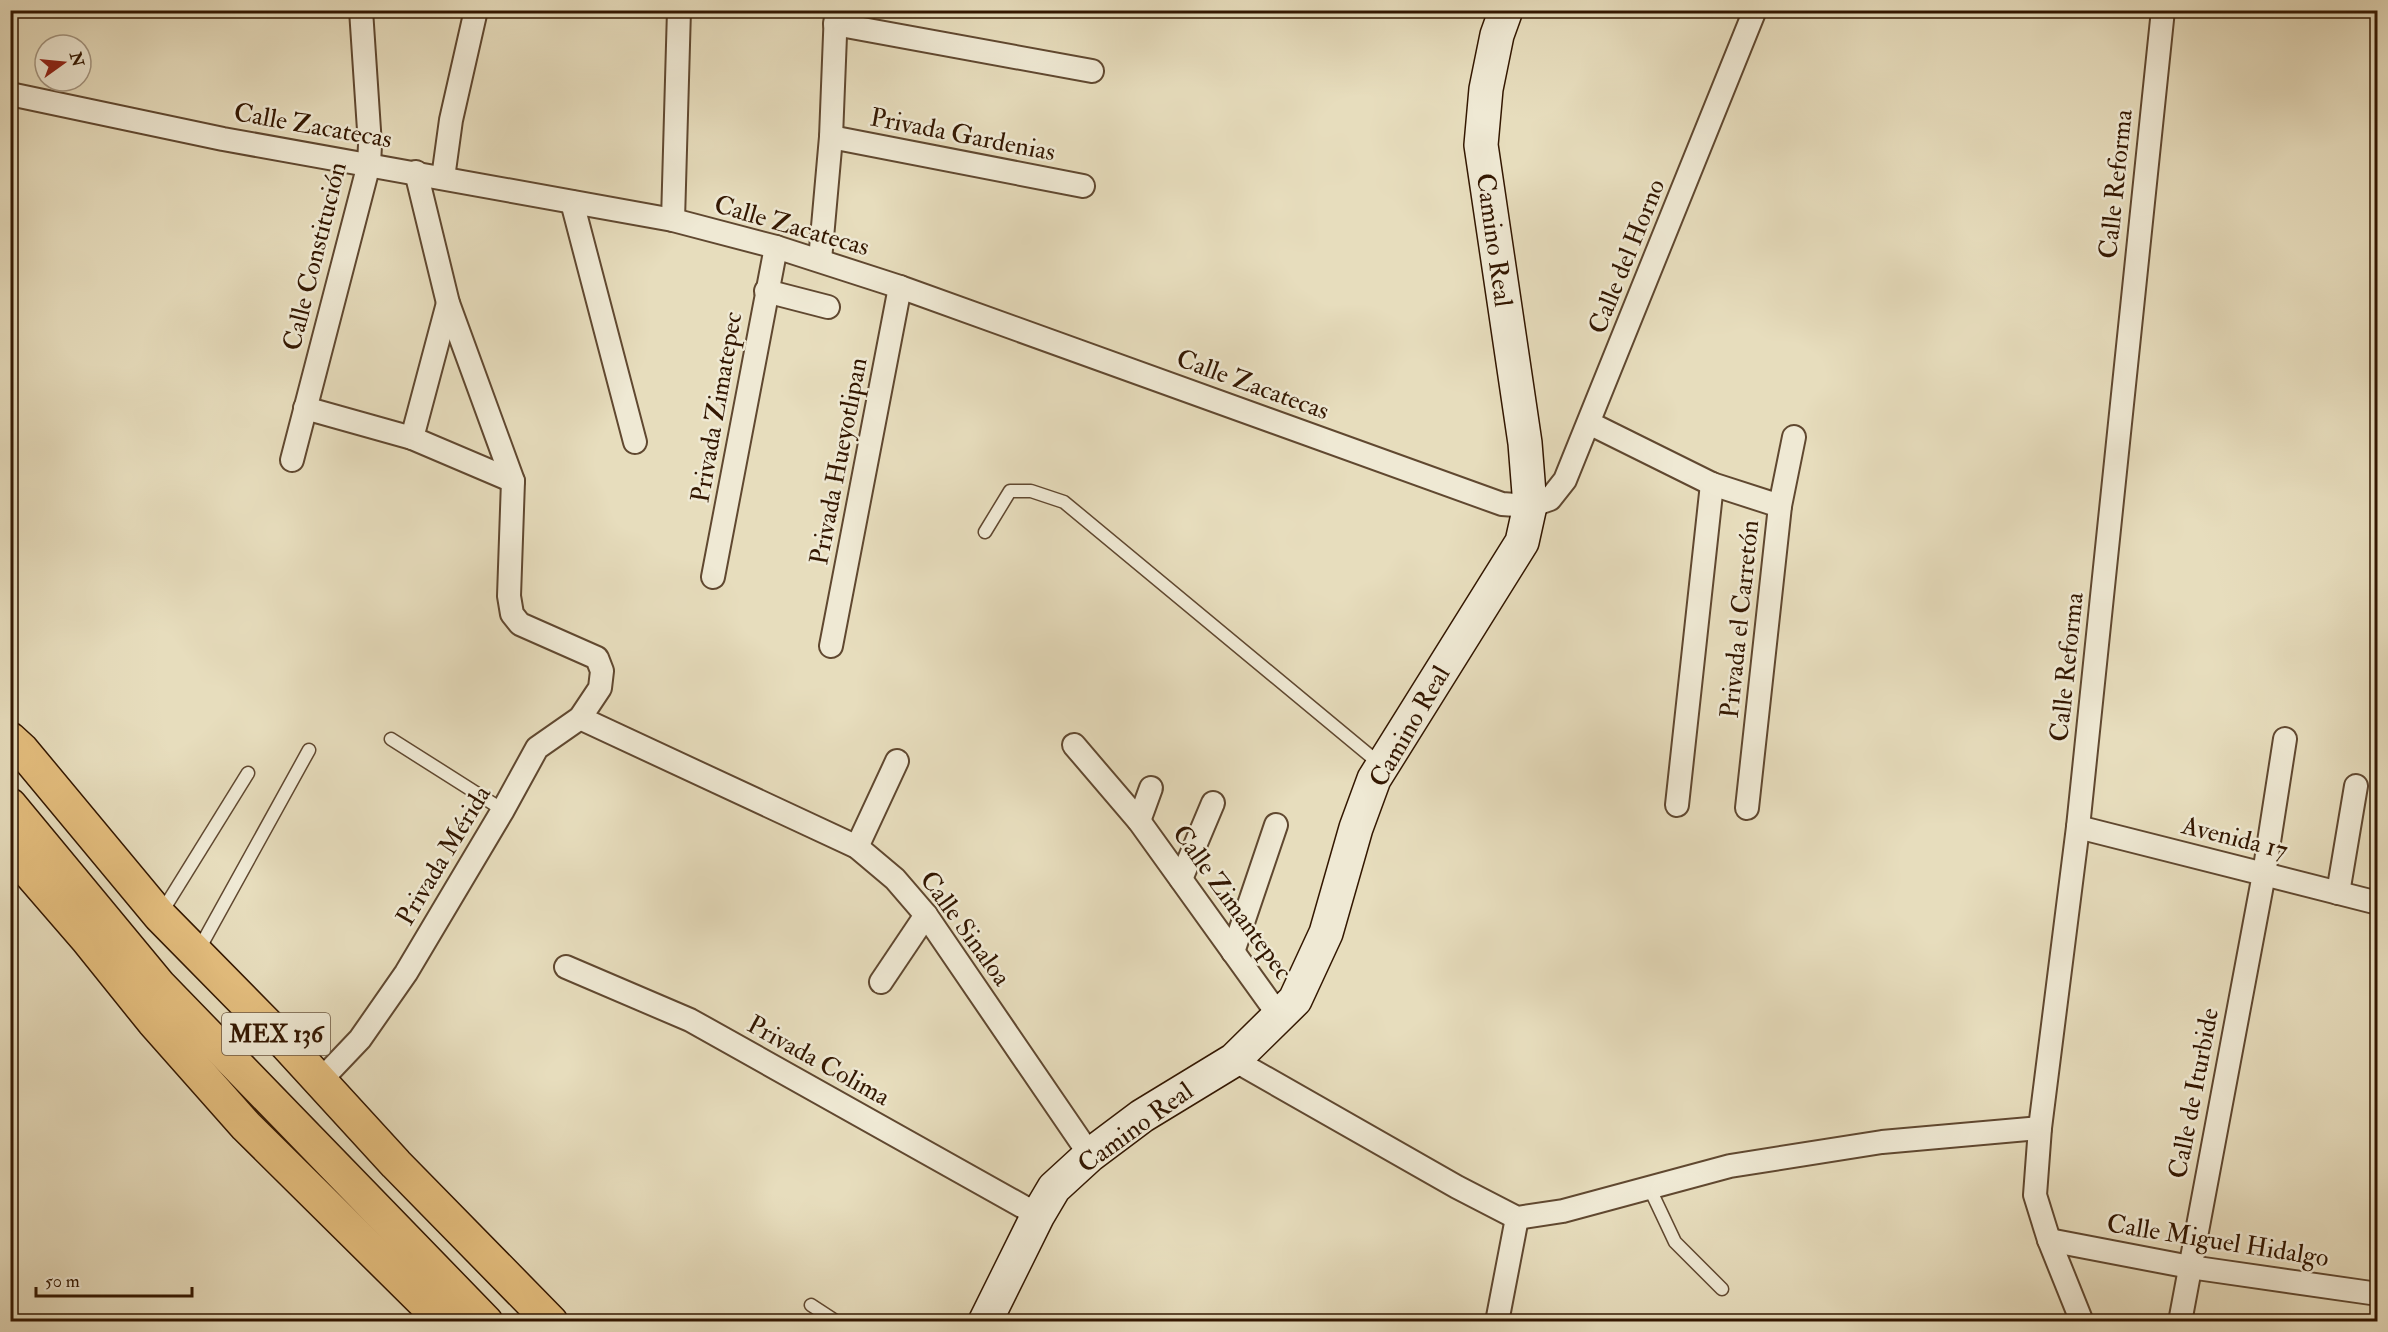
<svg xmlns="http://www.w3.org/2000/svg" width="2388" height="1332" viewBox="0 0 2388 1332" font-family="'IM FELL Double Pica',serif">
  <rect width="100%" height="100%" fill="#e7ddbd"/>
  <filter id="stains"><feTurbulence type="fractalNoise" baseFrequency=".00333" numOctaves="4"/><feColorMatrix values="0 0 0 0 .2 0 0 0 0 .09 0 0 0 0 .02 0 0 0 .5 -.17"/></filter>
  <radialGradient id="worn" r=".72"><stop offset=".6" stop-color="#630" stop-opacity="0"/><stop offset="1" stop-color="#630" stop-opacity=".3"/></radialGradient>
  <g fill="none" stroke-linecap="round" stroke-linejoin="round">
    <defs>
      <g id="lane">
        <polyline points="985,532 1010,491 1031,491 1064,502 1380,764"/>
        <polyline points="391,739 503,810"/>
        <polyline points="160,915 248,773"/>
        <polyline points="198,951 309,750"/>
        <polyline points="1650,1189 1675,1242 1722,1289"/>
        <polyline points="811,1305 837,1322"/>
      </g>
      <g id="street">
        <polyline points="835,24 1092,71"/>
        <polyline points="10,94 223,139 673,220 776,247 900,287 1502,504 1530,506 1550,499 1565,480 1755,10"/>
        <polyline points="831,137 1083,186"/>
        <polyline points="443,178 451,120 476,10"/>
        <polyline points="572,202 635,442"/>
        <polyline points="673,220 679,10"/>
        <polyline points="820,260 831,137 836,10"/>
        <polyline points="766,291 828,307"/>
        <polyline points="305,408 412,438 513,481"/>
        <polyline points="1589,423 1712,484 1780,506"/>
        <polyline points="412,438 448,303"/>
        <polyline points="292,460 369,164 370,145 361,10"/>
        <polyline points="713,577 776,247"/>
        <polyline points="831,646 900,287"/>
        <polyline points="580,718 857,847 895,879 926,915 1090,1155"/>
        <polyline points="1074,745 1139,821 1280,1017"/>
        <polyline points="1677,805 1712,484"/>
        <polyline points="1747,808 1780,506 1794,437"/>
        <polyline points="1139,821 1151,788"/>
        <polyline points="2078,827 2378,903"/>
        <polyline points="857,847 897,761"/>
        <polyline points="1181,879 1213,803"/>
        <polyline points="2338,893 2356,786"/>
        <polyline points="1233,952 1276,825"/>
        <polyline points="566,967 690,1020 1038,1215"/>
        <polyline points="881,982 926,915"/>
        <polyline points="1234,1060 1457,1187 1517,1218 1563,1211 1730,1166 1882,1142 2040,1128"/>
        <polyline points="320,1081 360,1039 406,973 503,810 537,748 580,718 600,688 602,671 597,658 520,624 512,614 509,596 513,481 448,303 416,172"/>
        <polyline points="2049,1240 2190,1267 2378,1294"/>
        <polyline points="1497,1322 1517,1218"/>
        <polyline points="2082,1322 2049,1240 2035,1195 2040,1128 2078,827 2163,10"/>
        <polyline points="2180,1322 2264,874 2285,739"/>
      </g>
      <polyline id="secondary" points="985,1322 1038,1215 1054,1188 1090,1155 1142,1116 1234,1060 1295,1000 1326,933 1356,828 1374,779 1522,542 1530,506 1525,443 1481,145 1486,89 1497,35 1506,10"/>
      <g id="primary">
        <polyline points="10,739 22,750 160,916 287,1045 396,1164 551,1322"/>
        <polyline points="10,805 159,985 486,1322"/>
        <polyline points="10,838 29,872 87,939 153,1021 246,1126 444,1322"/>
      </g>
    </defs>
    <use href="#lane" stroke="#604830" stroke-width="15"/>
    <use href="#street" stroke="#604830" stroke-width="26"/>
    <use href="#secondary" stroke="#331701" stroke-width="36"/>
    <use href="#primary" stroke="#331701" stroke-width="36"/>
    <use href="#lane" stroke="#efe9d4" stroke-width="12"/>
    <use href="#street" stroke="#efe9d4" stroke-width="22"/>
    <use href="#secondary" stroke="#efe9d4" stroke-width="33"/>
    <use href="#primary" stroke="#e4be7e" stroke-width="33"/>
  </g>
  <g text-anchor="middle" stroke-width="5" stroke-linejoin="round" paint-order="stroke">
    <rect fill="#efe9d4" stroke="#6b5640" stroke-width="1.5" x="222" y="1013" width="108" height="42" rx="4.5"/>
    <g font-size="24" font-weight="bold" fill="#331701">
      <text x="276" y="1042">MEX 136</text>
    </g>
    <g font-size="26" fill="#331701" stroke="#efe9d4">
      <text transform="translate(313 125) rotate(10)" y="9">Calle Zacatecas</text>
      <text transform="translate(963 134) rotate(11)" y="9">Privada Gardenias</text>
      <text transform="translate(2115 184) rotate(-84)" y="9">Calle Reforma</text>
      <text transform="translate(792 225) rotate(16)" y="9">Calle Zacatecas</text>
      <text transform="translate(1495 240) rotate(82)" y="9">Camino Real</text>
      <text transform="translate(314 256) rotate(-76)" y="9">Calle Constitución</text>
      <text transform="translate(1626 256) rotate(-68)" y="9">Calle del Horno</text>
      <text transform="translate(1253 384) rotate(20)" y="9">Calle Zacatecas</text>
      <text transform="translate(716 407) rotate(-80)" y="9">Privada Zimatepec</text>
      <text transform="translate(838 461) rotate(-79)" y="9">Privada Hueyotlipan</text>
      <text transform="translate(1739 619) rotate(-84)" y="9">Privada el Carretón</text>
      <text transform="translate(2066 667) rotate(-84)" y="9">Calle Reforma</text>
      <text transform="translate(1409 726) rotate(-60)" y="9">Camino Real</text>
      <text transform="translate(2235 837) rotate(14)" y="9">Avenida 17</text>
      <text transform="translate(443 855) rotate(-59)" y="9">Privada Mérida</text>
      <text transform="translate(1233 902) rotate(54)" y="9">Calle Zimantepec</text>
      <text transform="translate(966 928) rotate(54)" y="9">Calle Sinaloa</text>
      <text transform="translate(819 1060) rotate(29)" y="9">Privada Colima</text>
      <text transform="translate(2193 1093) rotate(-79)" y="9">Calle de Iturbide</text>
      <text transform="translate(1135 1127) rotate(-36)" y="9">Camino Real</text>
      <text transform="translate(2218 1240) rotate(9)" y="9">Calle Miguel Hidalgo</text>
    </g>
  </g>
  <rect width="2388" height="1332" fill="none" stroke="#e7ddbd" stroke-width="36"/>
  <rect x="12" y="12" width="2364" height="1308" fill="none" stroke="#331701" stroke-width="3"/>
  <rect x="18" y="18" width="2352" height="1296" fill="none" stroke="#331701" stroke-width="1.5"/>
  <g transform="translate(63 63) rotate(75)"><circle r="28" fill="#efe9d4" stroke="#a49580" stroke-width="1.5"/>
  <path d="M0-4.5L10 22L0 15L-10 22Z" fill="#8f2418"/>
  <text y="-9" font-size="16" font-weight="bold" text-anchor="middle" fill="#331701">N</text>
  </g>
  <path d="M36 1287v9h156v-9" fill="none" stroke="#331701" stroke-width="3"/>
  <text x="45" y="1287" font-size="18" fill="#331701" stroke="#efe9d4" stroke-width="4.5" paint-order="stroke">50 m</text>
  <rect width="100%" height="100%" filter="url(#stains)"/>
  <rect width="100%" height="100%" fill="url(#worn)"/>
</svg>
